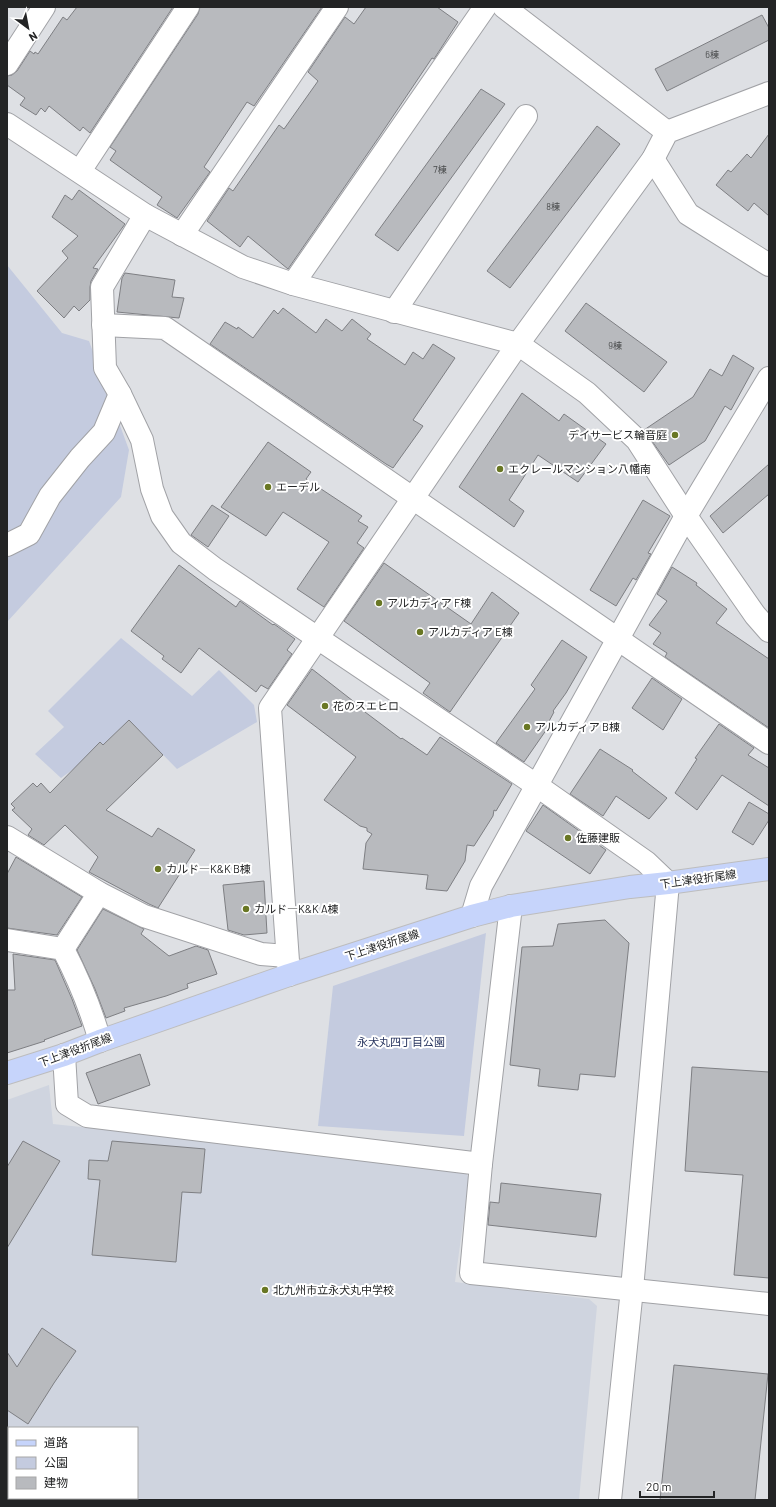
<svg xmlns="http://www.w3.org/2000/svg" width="776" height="1507" viewBox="0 0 776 1507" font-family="Barlow,'Noto Sans JP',sans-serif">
  <rect width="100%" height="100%" fill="#dee0e4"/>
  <path fill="#cfd4df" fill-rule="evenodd" d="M49 1085 53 1124 464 1168 469 1179 455 1282 589 1299 597 1306 579 1500H7V1100ZM9 1428H137V1498H9Z"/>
  <g fill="#c4cbdf">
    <polygon points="7,265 62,333 89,341 129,450 121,497 7,622"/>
    <polygon points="121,638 192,696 219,670 254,705 257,722 177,769 129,720 103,745 100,743 75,768 61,778 35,754 64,727 48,711"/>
    <polygon points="486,933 464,1136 318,1126 333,986"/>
  </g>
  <g fill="#b8babe" stroke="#7e7f83">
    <polygon points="77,7 173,7 90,133 83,127 80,131 49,106 45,112 41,108 36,115 20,105 25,98 7,85 7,76 12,75 17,71 30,51 34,54 35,52 38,54 63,17 67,20"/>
    <polygon points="200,7 322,7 254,106 247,102 204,167 210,172 177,218 157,205 162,197 110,160 116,151 110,147 198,14"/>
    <polygon points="366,7 437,7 458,22 434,59 432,58 379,137 288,269 248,236 240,247 207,221 229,188 233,191 279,125 284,129 318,81 308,72 345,17 354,24"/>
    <polygon points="762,15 769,28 769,40 667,91 655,69"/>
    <polygon points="481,89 505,104 398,251 375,235"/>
    <polygon points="597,126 620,144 510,288 487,271"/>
    <polygon points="769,134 769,216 754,203 748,211 716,185 728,170 731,172 747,154 751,158"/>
    <polygon points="79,190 125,224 93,268 98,269 91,281 90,287 90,300 79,311 74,306 64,318 37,291 68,258 62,251 78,236 52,217 65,195 72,200"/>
    <polygon points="125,273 175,280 172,297 184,298 179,318 117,312 122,278"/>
    <polygon points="586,303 667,362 644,392 565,331"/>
    <polygon points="283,308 316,333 326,319 342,331 352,319 371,334 367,339 405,365 413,352 423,359 433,344 455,358 413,420 423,426 393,468 386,464 210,344 225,322 237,329 238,327 253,338 274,310 278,314"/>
    <polygon points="733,355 754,368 731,410 725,406 705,441 669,465 644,430 693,397 710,369 722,376"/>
    <polygon points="522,393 559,421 564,414 606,444 578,482 538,455 509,500 524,511 514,527 459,487"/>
    <polygon points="268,442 311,472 306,479 362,516 358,521 368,527 357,543 364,548 324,607 297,589 329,542 283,512 266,536 221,507"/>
    <polygon points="769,464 769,494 723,533 710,516"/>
    <polygon points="643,500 670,516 648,553 651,554 636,580 633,578 616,606 590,590"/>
    <polygon points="212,505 229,516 208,547 191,535"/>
    <polygon points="384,563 471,624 492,592 519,613 450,712 423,693 430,683 344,621"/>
    <polygon points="179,565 236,607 240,601 273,625 274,624 295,639 287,650 292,654 268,689 261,685 256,692 199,648 181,673 162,659 164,656 131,631"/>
    <polygon points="672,567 697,583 696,585 727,609 716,623 769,659 769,728 665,657 667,653 653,644 661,633 649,625 667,601 657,594"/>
    <polygon points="562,640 587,657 566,693 553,711 554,712 547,725 549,726 524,762 496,743 535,689 531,685"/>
    <polygon points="312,669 362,708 361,709 401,739 402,738 427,755 440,737 512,784 496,811 494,810 493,816 474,846 467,845 465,861 447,891 426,889 428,875 363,869 366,843 372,834 367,831 367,828 360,826 324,800 356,757 287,705"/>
    <polygon points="652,678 682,699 663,730 632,708"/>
    <polygon points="129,720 163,755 106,810 152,837 158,828 195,850 158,908 149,904 89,872 98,857 65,825 44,845 28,835 32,829 12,810 15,808 11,804 33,783 37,787 41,783 50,793 100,742 103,745"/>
    <polygon points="719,724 754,748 748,755 769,768 769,806 722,775 697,810 675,793 697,759 695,758"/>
    <polygon points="600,749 633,770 632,771 667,798 649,819 616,796 603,816 570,794"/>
    <polygon points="749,802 769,814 769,820 753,845 732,832"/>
    <polygon points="543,805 606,850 590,874 526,831"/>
    <polygon points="16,857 82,897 57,935 7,928 7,874"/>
    <polygon points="264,881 267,933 244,935 228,930 223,885"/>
    <polygon points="103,909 144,929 141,934 169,956 196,946 208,950 217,974 187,984 188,988 166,996 124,1008 125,1011 106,1018 95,989 77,950"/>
    <polygon points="605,920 629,943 615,1077 580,1074 578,1090 538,1086 540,1069 510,1065 522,947 553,946 558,924"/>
    <polygon points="13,954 55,960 72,999 82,1026 44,1040 45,1041 7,1053 7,990 15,990"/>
    <polygon points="140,1054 150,1085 98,1104 86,1073"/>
    <polygon points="692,1067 769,1072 769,1278 734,1275 743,1175 685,1171"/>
    <polygon points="23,1141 60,1161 7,1248 7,1167"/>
    <polygon points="112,1141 205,1149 201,1193 182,1192 176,1262 92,1255 100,1180 88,1179 89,1160 108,1161"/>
    <polygon points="501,1183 601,1194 596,1237 488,1225 490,1202 499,1203"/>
    <polygon points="42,1328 76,1351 54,1383 28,1424 7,1410 7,1352 17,1367"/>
    <polygon points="674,1365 768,1374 755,1500 660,1500"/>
  </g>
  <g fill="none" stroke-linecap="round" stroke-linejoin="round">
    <defs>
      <g id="minor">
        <polyline points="504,7 667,132"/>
        <polyline points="7,64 44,7"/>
        <polyline points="7,124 145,215 243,267 293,284 518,344 587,393 637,440 686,516 755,615 769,631"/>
        <polyline points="653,159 688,214 769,265"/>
        <polyline points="80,171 188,7"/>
        <polyline points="145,215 102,287 105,368 120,394 142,440 152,489 162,516 181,543 215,569 536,785 646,862 668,883 632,1289 610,1500"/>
        <polyline points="182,235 337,7"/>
        <polyline points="293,284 485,7"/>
        <polyline points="394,312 526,116"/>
        <polyline points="103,325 165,328 769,743"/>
        <polyline points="7,545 29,534 50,496 80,458 104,432 120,394"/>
        <polyline points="7,837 99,893 144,916 261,954 287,956"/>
        <polyline points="511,906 481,1164 471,1273 769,1304"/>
        <polyline points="472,916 481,886 686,516 769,378"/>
        <path d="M7 940 63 949C78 978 91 1009 100 1041"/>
        <polyline points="63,949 99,893"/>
        <polyline points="289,975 270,708 518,344 653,159 667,132 769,93"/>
        <polyline points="64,1055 67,1104 87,1116 481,1164"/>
      </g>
      <polyline id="major" points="7,1073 64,1055 100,1041 289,975 472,916 511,906 630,887 668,883 769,869"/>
    </defs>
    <use href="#minor" stroke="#a1a2a6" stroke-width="24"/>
    <use href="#major" stroke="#bdbdbe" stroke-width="24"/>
    <use href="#minor" stroke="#fff" stroke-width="22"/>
    <use href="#major" stroke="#c6d4fb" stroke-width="22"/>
  </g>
  <g fill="#697724" stroke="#fff" stroke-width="1.5">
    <circle cx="675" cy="435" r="4"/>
    <circle cx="500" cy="469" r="4"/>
    <circle cx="268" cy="487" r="4"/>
    <circle cx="379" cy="603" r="4"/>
    <circle cx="420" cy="632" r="4"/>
    <circle cx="325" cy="706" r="4"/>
    <circle cx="527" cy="727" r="4"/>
    <circle cx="568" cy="838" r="4"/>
    <circle cx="158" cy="869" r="4"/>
    <circle cx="246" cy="909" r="4"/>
    <circle cx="265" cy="1290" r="4"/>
  </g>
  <g text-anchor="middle" stroke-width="4" stroke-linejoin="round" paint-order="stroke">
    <g font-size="9" fill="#484a4b">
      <text x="712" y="58">6棟</text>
      <text x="440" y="173">7棟</text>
      <text x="553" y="210">8棟</text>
      <text x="615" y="349">9棟</text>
    </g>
    <g font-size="11" fill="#232425" stroke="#fff" text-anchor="start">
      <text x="667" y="439" text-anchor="end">デイサービス輪音庭</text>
      <text x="508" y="473">エクレールマンション八幡南</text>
      <text x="276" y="491">エーデル</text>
      <text x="387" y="607">アルカディア F棟</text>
      <text x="428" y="636">アルカディア E棟</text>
      <text x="333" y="710">花のスエヒロ</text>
      <text x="535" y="731">アルカディア B棟</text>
      <text x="576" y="842">佐藤建販</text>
      <text x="166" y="873">カルド―K&amp;K B棟</text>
      <text x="254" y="913">カルド―K&amp;K A棟</text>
      <text x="273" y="1294">北九州市立永犬丸中学校</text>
    </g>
    <g font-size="11" fill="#232425" stroke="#fff">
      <text transform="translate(698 879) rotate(-8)" y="4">下上津役折尾線</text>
      <text transform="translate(382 945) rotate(-18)" y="4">下上津役折尾線</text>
      <text transform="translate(75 1050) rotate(-20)" y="4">下上津役折尾線</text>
    </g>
    <g font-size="11" fill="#28355f" stroke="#fff">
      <text x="401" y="1046">永犬丸四丁目公園</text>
    </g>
  </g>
  <rect width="776" height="1507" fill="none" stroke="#232425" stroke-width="16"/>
  <rect x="8" y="1427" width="130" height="72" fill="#ffffff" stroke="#a7a7a8"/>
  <rect x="16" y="1440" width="20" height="6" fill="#c6d4fb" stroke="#a7a7a8"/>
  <text x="44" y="1447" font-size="12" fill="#232425">道路</text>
  <rect x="16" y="1457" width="20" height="12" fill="#c4cbdf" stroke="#a7a7a8"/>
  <text x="44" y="1467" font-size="12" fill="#232425">公園</text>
  <rect x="16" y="1477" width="20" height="12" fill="#b8babe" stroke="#a7a7a8"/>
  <text x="44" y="1487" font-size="12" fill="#232425">建物</text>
  <g transform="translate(28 28) rotate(148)" stroke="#ffffff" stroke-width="3" paint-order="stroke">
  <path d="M0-3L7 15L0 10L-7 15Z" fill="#232425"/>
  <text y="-6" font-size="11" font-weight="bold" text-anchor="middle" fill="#232425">N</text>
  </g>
  <path d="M640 1491v6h74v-6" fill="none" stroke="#232425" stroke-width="2"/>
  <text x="646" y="1491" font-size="12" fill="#232425" stroke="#ffffff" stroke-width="3" paint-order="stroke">20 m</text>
</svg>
